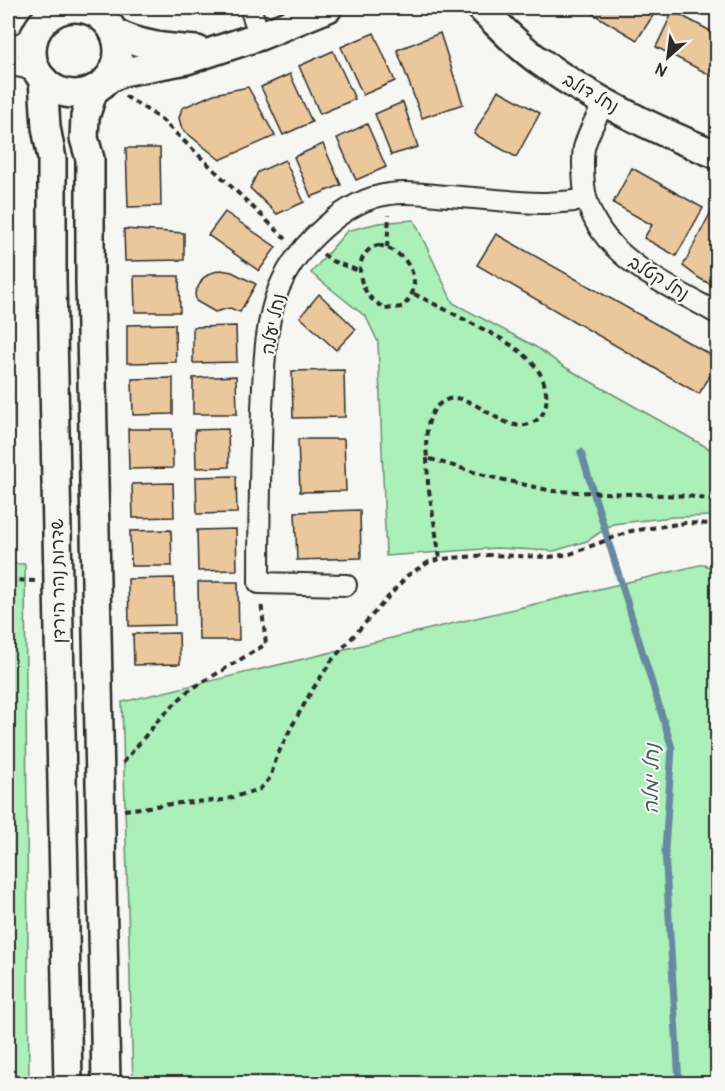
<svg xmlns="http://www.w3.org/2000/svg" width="725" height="1091" viewBox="0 0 725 1091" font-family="Pangolin,'Playpen Sans Hebrew',sans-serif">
  <rect width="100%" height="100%" fill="#f6f6f2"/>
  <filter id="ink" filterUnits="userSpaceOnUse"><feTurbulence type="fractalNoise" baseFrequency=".0167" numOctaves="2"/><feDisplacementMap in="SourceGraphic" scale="12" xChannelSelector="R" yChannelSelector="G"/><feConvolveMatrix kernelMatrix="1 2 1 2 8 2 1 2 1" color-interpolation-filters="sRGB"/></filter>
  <g filter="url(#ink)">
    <g fill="#abefb9" stroke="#6b8d72" stroke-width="1.5">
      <polygon points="414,220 453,303 536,347 563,366 717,453 717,516 672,517 613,524 587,541 554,551 497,548 386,556 378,342 366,317 311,273 347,231 378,223"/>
      <polygon points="8,398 13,398 12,486 8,486"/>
      <polygon points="8,564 25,564 29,1084 8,1083"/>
      <polygon points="704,564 718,573 717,1083 133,1083 122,702"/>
    </g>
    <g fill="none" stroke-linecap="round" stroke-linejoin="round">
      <polyline stroke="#678aa1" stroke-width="7" points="581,452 672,748 665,850 679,1084"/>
    </g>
    <g fill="#ebc79c" stroke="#2b2b2b" stroke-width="1.5">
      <polygon points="158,8 217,8 217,9 158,13"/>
      <polygon points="583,8 658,8 637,40"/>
      <polygon points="673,11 718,35 718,79 656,47"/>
      <polygon points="374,33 395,81 363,95 341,47"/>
      <polygon points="440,33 463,104 422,118 397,50"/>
      <polygon points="333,51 355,99 320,114 299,66"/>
      <polygon points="290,74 312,122 283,135 261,87"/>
      <polygon points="248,87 275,136 220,160 182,129 179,118 182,108 214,94"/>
      <polygon points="498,90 540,113 516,157 474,134"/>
      <polygon points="403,102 418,147 391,155 375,114"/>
      <polygon points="367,124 386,167 356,180 337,138"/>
      <polygon points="323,144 341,185 311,197 294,157"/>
      <polygon points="126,148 160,148 161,206 128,207"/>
      <polygon points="285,160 304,202 277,214 250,188 258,172"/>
      <polygon points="632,168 703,208 676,256 644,238 652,225 613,203"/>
      <polygon points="714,206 718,208 718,289 699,278 683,266"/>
      <polygon points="225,212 276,247 259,271 208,235"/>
      <polygon points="124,229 184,233 184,260 125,261"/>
      <polygon points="496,234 718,359 718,363 699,394 477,265"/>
      <polygon points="221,270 232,272 256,284 240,312 230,308 215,312 196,301 195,293 203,278 211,273"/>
      <polygon points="134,276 179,276 180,312 135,312"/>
      <polygon points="319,294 356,329 336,350 300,317"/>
      <polygon points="175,324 176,362 127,363 127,325"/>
      <polygon points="236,326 237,362 193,363 193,327"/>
      <polygon points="344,370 345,417 293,418 292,371"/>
      <polygon points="236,376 237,414 193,414 193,378"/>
      <polygon points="173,378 173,414 133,415 132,379"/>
      <polygon points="128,429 172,429 173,468 129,469"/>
      <polygon points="228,429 229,467 196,468 195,430"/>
      <polygon points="298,439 344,439 346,491 300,492"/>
      <polygon points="236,476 237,513 197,514 196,477"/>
      <polygon points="173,483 174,517 133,518 132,484"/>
      <polygon points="360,510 361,558 297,560 295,512"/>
      <polygon points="236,529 237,570 198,571 197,530"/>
      <polygon points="171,530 172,566 131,566 130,531"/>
      <polygon points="174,578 175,625 129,626 128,579"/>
      <polygon points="198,582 238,582 239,640 199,640"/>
      <polygon points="179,633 180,664 134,665 133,634"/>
    </g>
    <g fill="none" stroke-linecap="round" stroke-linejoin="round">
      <defs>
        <g id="street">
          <polyline points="250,8 260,36"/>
          <polyline points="8,50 25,41 37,31"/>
          <polyline points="8,64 26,68 40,75"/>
          <path d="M604 102C597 117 588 132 584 148 582 160 583 173 584 185 591 254 665 283 718 314"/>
          <path d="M346 585 259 583C259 525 260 467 262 409 264 370 264 325 279 288 296 247 345 199 390 194 409 191 430 195 449 196 479 198 510 202 540 203 555 203 571 201 586 200"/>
        </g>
        <g id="secondary">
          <path d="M481 8C500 27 520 48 542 63 595 101 657 131 718 155"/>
          <circle cx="75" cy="51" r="43"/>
          <path d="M114 32C139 46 169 48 197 50"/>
          <polyline points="43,79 46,127 52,159 52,281 68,1084"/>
          <polyline points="108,79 123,72 187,60 260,36 328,8"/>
          <polyline points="94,89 85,117 84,138 90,159 90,281 106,1084"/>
        </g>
      </defs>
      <use href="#street" stroke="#2b2b2b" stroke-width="24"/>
      <use href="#secondary" stroke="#2b2b2b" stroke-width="32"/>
      <g stroke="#2b2b2b" stroke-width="4" stroke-dasharray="6 4.5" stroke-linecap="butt">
        <polyline points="18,8 22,10"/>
        <polyline points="125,96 160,118 287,240"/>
        <path d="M378 245C408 251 428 284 402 307L385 309C380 305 374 302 370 297 356 281 355 252 378 245Z"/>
        <polyline points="387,247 389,215"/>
        <polyline points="323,254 332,261 359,271"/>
        <path d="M414 294C433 303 452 313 471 323 502 339 551 360 546 404 545 415 536 423 525 425 500 430 473 393 449 399 425 406 425 439 427 458L487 476 552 491 688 496 718 501"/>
        <polyline points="427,458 428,484 440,559"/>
        <polyline points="8,580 37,581"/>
        <polyline points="123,763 161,717 188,691 266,644 261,602"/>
        <polyline points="124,810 180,803 224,800 260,789 270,778 277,756 291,728 311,692 332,660 408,575 429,562 440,559 488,555 549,557 570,554 631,531 685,523 718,524"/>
      </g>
      <use href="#street" stroke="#f6f6f2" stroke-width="20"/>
      <use href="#secondary" stroke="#f6f6f2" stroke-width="27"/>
    </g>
  </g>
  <g text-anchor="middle" stroke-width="4.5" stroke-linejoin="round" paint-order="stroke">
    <g font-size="18" fill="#2b2b2b" stroke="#f6f6f2">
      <text transform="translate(591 93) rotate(30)" y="6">נחל דולב</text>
      <text transform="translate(659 278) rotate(32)" y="6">נחל קטלב</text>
      <text transform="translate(273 324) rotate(-79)" y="6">נחל יעלה</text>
      <text transform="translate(58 581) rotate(-91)" y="6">שדרות נהר הירדן</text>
    </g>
    <g font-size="20" font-style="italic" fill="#495b66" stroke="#f6f6f2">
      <text transform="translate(651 779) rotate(-89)" y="7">נחל ימלה</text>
    </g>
  </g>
  <rect width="725" height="1091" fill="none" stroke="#f6f6f2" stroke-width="30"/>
  <rect x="15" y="15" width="695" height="1061" fill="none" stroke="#2b2b2b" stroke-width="2" filter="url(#ink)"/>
  <g transform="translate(668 57) rotate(208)" stroke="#f6f6f2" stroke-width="4.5" paint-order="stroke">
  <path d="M0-4.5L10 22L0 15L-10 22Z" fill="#2b2b2b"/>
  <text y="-9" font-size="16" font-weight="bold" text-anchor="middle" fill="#2b2b2b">N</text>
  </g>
</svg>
